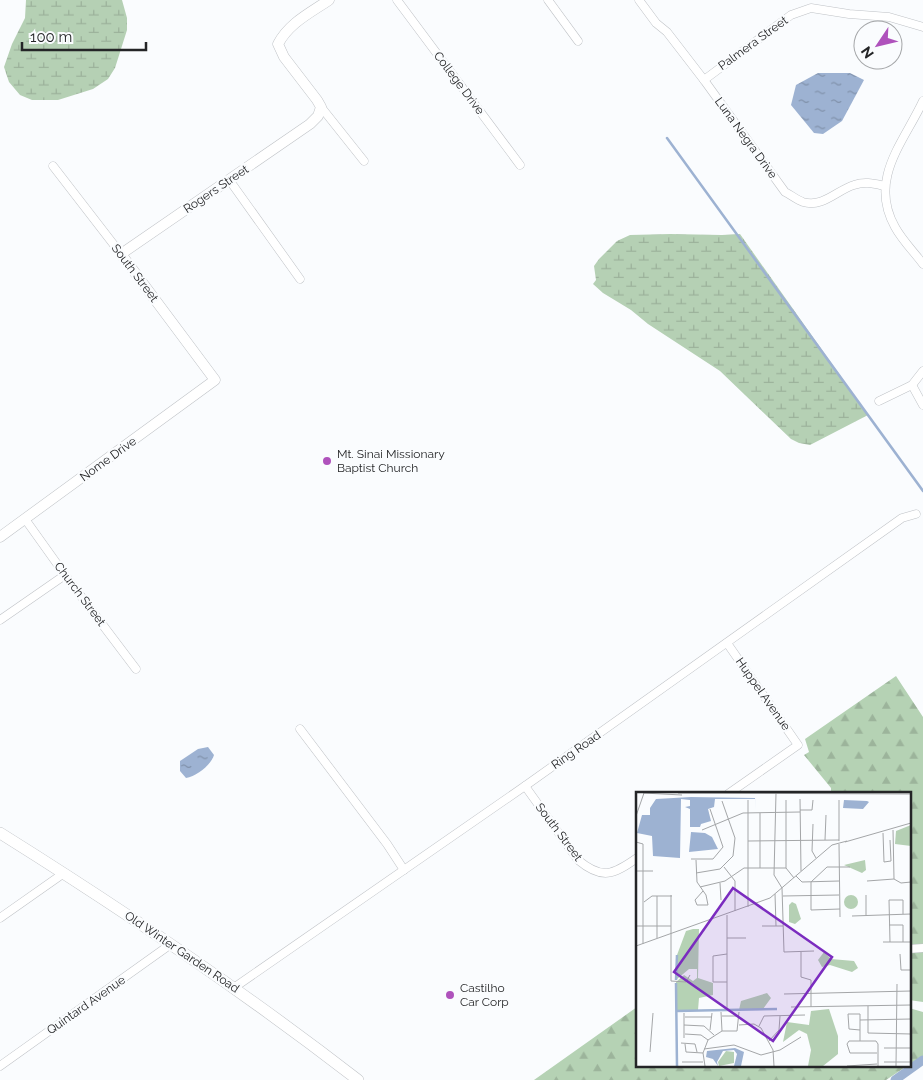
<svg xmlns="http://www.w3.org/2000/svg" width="923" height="1080" viewBox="0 0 923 1080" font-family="Raleway,sans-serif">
  <defs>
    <pattern id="forest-firs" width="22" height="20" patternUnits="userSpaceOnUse" patternTransform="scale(1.25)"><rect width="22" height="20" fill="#b5d2b4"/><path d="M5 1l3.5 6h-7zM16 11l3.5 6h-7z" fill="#9cb49b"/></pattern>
    <pattern id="wetland-marsh" width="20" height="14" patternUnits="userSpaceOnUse" patternTransform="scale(1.25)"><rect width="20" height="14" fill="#b5d0b4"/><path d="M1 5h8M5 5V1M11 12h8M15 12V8" fill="none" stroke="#9cb29b"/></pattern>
    <pattern id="water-ripples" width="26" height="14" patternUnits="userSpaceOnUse" patternTransform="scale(1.25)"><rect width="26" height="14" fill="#9db2d2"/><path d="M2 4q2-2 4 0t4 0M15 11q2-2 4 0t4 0" fill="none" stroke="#8091aa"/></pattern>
  </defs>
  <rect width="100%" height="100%" fill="#fafcfe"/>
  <g fill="url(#forest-firs)">
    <polygon points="896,676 923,717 923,1002 909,1000 909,794 831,794 831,788 804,755 809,752 805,739"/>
    <polygon points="637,1007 637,1066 907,1066 886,1080 534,1080"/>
    <polygon points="909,1008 923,1012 923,1056 909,1065"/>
  </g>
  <g fill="url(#wetland-marsh)">
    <polygon points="26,0 122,0 127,18 127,30 115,68 108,79 93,89 58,100 32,100 20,95 9,82 4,67 12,44 25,18"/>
    <polygon points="670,234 722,235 740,234 868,415 810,445 799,443 791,439 720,371 648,324 631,310 603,293 593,284 596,280 594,266 599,259 617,241 630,235"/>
  </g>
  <g fill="url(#water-ripples)">
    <polygon points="818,73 850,73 864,80 842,121 823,134 814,133 791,105 796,85"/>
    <path d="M208 747 214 755C211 765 197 776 186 778L180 771V761L198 749Z"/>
  </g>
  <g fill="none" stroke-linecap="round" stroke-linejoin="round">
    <polyline stroke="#9db2d2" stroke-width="2.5" points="667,138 923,491"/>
    <polyline stroke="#9db2d2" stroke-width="9" points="895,1080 923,1060"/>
    <defs>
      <g id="minor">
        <polyline points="397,0 520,165"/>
        <polyline points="548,0 578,41"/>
        <path d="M639 0 656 23 667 32 704 80 785 192C791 195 797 200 803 202 823 208 837 190 854 185 865 181 875 184 885 186"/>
        <polyline points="704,80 791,15 811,8 849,14 889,17 923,27"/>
        <path d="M923 101C904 142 868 179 895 227 902 240 914 252 923 264"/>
        <polyline points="321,107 364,161"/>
        <polyline points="53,166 121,254"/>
        <polyline points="230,181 300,279"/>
        <polyline points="912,385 923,405"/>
        <polyline points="879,401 912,385 923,371"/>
        <polyline points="25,519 65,575 136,669"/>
        <polyline points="0,620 65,575"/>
        <polyline points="727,643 798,745 728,794"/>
        <polyline points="300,729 387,844 404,870"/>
        <path d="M525 786 578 860C602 880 613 875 637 858"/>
        <polyline points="0,918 64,873"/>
        <polyline points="909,949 923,948"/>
        <polyline points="235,987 525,786 902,518 916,514"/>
        <polyline points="0,1066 171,944"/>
      </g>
      <path id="tertiary" d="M0 537 215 380 121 254 310 124 318 116 321 107 317 100 284 57 278 44C289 23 310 13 329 0"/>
      <path id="secondary" d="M0 833C123 910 243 991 358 1080"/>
    </defs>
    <use href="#minor" stroke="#bfc2c6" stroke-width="9"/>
    <use href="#tertiary" stroke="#bfc2c6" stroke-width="11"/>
    <use href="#secondary" stroke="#bfc2c6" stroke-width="12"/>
    <use href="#minor" stroke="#fff" stroke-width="8"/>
    <use href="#tertiary" stroke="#fff" stroke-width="10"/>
    <use href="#secondary" stroke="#fff" stroke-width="11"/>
  </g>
  <g fill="#af52bc" stroke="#fafcfe" stroke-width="2">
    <circle cx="327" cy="461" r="5"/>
    <circle cx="450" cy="995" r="5"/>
  </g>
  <g text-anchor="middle" stroke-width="4.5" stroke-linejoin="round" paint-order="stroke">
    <g font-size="12" fill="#242527" stroke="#fafcfe">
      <text transform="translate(753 43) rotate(-36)" y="4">Palmera Street</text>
      <text transform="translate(459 83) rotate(53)" y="4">College Drive</text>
      <text transform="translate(746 138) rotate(54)" y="4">Luna Negra Drive</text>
      <text transform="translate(216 189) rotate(-34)" y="4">Rogers Street</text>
      <text transform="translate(135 273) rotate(53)" y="4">South Street</text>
      <text transform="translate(108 459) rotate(-36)" y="4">Nome Drive</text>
      <text transform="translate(80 594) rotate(53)" y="4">Church Street</text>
      <text transform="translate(763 694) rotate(55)" y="4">Huppel Avenue</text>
      <text transform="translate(576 750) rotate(-35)" y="4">Ring Road</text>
      <text transform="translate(559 832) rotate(53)" y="4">South Street</text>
      <text transform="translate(182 952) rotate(34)" y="4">Old Winter Garden Road</text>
      <text transform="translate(86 1005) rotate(-35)" y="4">Quintard Avenue</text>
    </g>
    <g font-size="12" fill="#242527" stroke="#fafcfe" text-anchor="start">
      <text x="337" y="458">Mt. Sinai Missionary<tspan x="337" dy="14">Baptist Church</tspan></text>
      <text x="460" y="992">Castilho<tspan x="460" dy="14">Car Corp</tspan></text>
    </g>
  </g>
  <g transform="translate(636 792)">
    <rect width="275" height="275" fill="#fafcfe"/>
    <path d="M275 33V54L259 52 260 39Z" fill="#b5d0b4"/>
    <path d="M57 137H63L62 186 77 191V203L63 206 62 218H40V190L48 183 57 189 61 186V177H53L40 188 41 163 50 139Z" fill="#b5d2b4"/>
    <path d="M229 68 230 78 226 81 208 73ZM208 110a7 7 0 1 1 14 0a7 7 0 1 1-14 0ZM156 110 160 112 165 127 159 132 153 130V113ZM188 160 195 167 218 169 222 176 216 180 194 173 186 175 182 168ZM131 201 135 206 127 217 103 218 105 209ZM193 217 202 244V262L187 274H172L175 258 171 242 163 238 147 250 151 230 173 233 175 219ZM90 259 98 260V271L83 274 82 270Z" fill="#b5d0b4"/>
    <path d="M55 5 119 6 120 19 119 7H79L78 15 72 17 75 29 65 32 64 35H54V17L49 15 54 14V8L45 7 44 66 17 64 16 44 1 41 6 23H14V16L20 7ZM208 8 231 9 233 10 227 17 207 16ZM55 40 69 41 76 45 82 57 53 60ZM99 256 108 260 105 274H98L101 262 98 258 87 259 81 270 82 274 77 267 70 265 71 259Z" fill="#9db2d2"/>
    <path fill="none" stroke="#9db2d2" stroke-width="2.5" d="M40 188 41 163M40 191 41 274M40 219 141 217"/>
    <path fill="none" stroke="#a4a6a8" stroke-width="1" d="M7 1 46 3M42 1 275 2M140 1 138 83 146 96M164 7 165 79M112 8V115M150 8V76L158 86M203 8V49M164 18H176L177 8M124 21V76M0 24 8 1M177 32 176 59 180 66M66 38 107 21 164 20M257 38 258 87M247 41 248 70 255 69 254 48M189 48 190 23M112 49 203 48M0 50 7 52V152M209 50 275 31M203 52 204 125M55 67H77L87 55 74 17M60 68 61 90 70 103 72 113H61L59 108 67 99M88 75 99 89V119M191 75 175 90V118L204 117M191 75H214M0 79H17M60 81 84 77 97 64 99 46 86 9M160 84 166 90 203 89M231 89 258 87 265 91 275 90M84 91 85 108M64 95 89 89 108 76H150M146 96 148 160 178 159M139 102 140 134M35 103V189L50 190 54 183M230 103V123M21 104V146M147 104 203 103M8 110 16 104H36M216 124 275 122M253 133H267V150M0 134H35M126 134H147M91 146H110M247 150H275M254 150 253 108H267V122M0 154 134 106 196 53 211 49M165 160V185L175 188V215M91 162 77 164V190H91M264 162 265 178H275M148 202 275 199M232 214V241L275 242M155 215 275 213M91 216V123M85 220 86 239M86 224H103M49 225H76M224 228 275 227M48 233 68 234 78 243M103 233 118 232 125 236 137 258 138 274M123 234 128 224 169 223M74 238 76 221M224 238 213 237 212 222H224V249M49 242 65 243 72 248M48 246V221M133 249 143 238 144 224M45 251 59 252 61 260M49 252 50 260 67 261M248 256H275M68 257 98 253 125 263 144 258 165 245M14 260 17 221M241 261H214L211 252 213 249H240L242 252V274M46 270H67M248 270H275M69 274 67 261 72 248 86 239H101L103 220M211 274 241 272M260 274 261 192"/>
    <path fill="#7b2cbf" fill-opacity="0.15" stroke="#7b2cbf" stroke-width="2.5" d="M97 96 196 165 137 249 38 180Z"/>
    <rect width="275" height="275" fill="none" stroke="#242527" stroke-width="2.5"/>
  </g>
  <g transform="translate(878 45) rotate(235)"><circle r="24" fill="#fafcfe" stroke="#a4a6a8"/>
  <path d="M0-4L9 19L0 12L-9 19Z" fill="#af52bc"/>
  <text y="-8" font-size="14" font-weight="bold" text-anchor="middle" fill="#242527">N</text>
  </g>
  <path d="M22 42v8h124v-8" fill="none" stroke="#242527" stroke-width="2.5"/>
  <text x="30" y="42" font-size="15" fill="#242527" stroke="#fafcfe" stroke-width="4" paint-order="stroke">100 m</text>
</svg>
